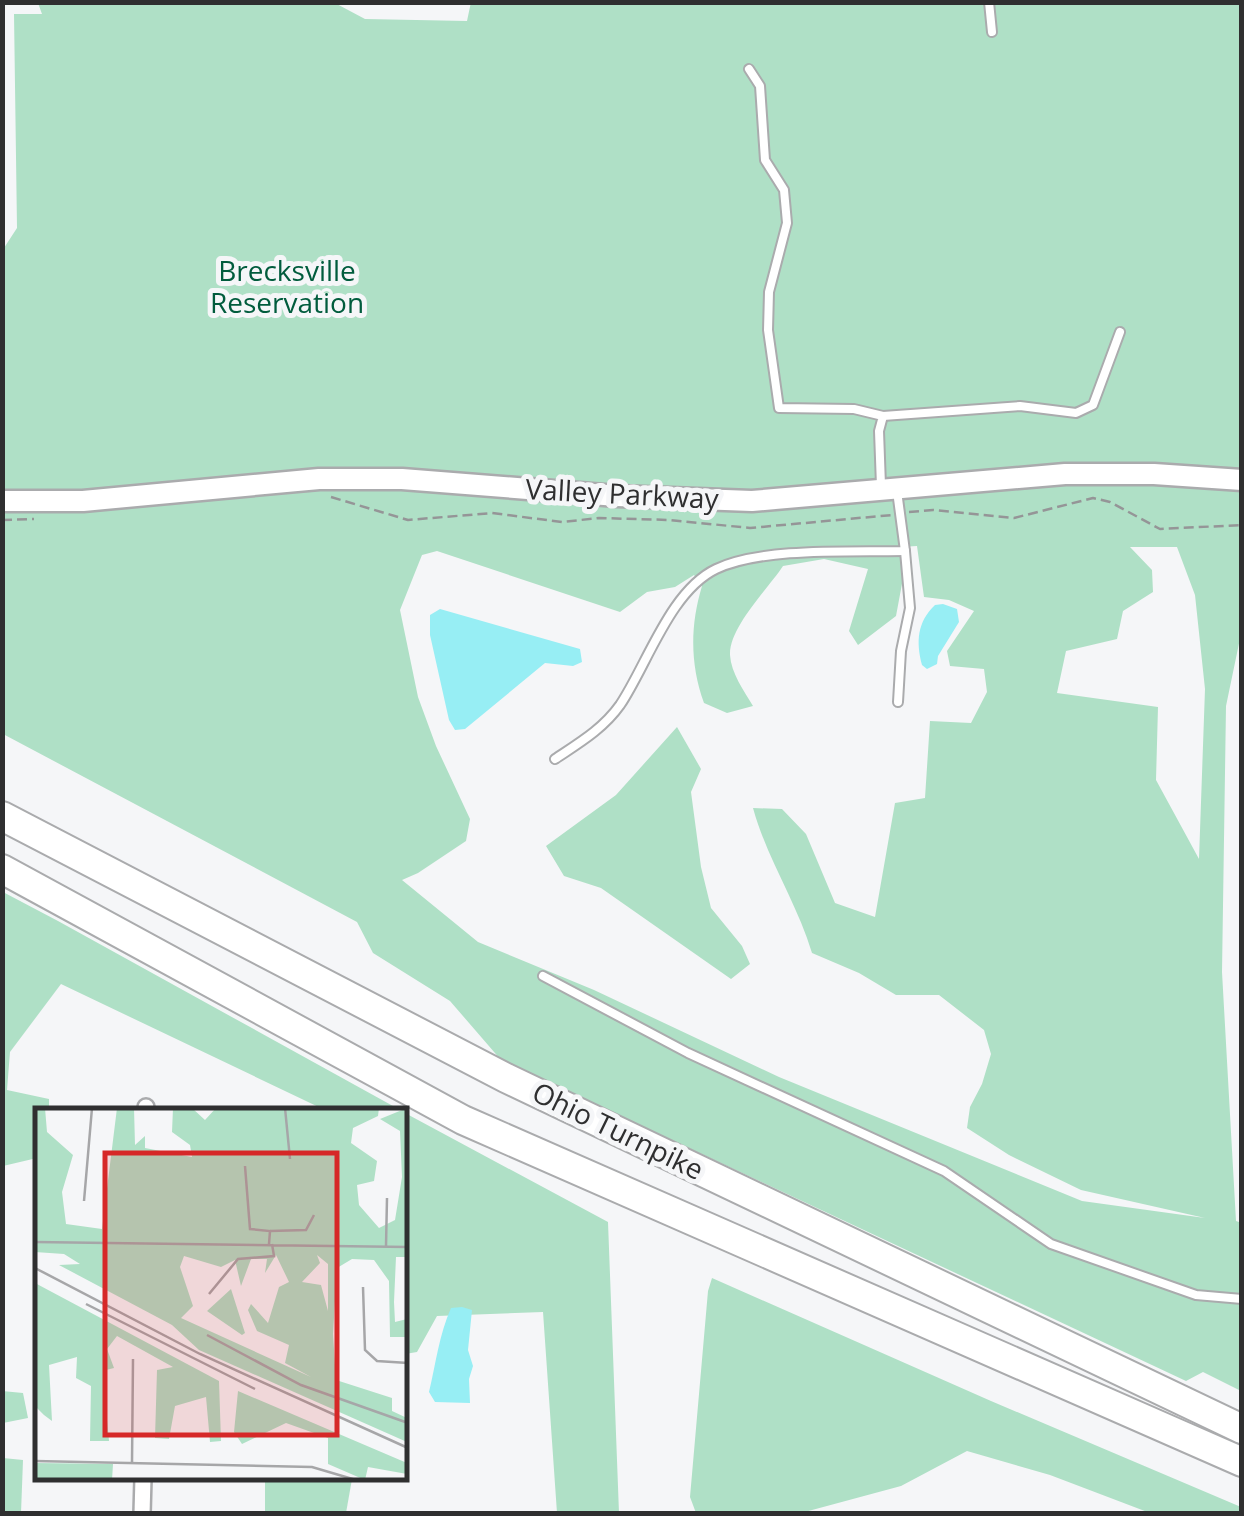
<svg xmlns="http://www.w3.org/2000/svg" width="1244" height="1516" viewBox="0 0 1244 1516" font-family="'Open Sans',sans-serif">
  <rect width="100%" height="100%" fill="#f5f6f8"/>
  <g fill="#afe0c6" fill-rule="evenodd">
    <path d="M333 2 365 19 467 21 471 2 1241 3 1242 629 1226 706 1222 972 1236 1221 1242 1223 1241 1391 1203 1372 1186 1381 501 1060 450 1001 373 953 357 922 3 734 2 251 17 228 14 14H42L38 3ZM917 546 924 597 949 600 974 611 947 651 950 666 984 669 987 692 971 723 930 721 925 798 895 803 875 917 835 903 806 834 782 809 753 808C767 859 797 903 812 953L859 973 896 995H939L984 1030 991 1054 982 1084 970 1107 967 1128 1009 1155 1081 1190 1205 1218 1082 1201 779 1077 594 990 478 942 402 880 418 873 466 841 470 819 436 746 418 697 400 610 422 555 437 551 620 612 647 592 675 587 694 575 702 586C690 626 690 664 704 703L727 713 753 706C744 691 731 673 730 655 729 627 768 589 783 566L824 559 868 569 849 631 858 645 896 616 904 573 900 547ZM1130 547H1177L1195 595 1205 689 1199 859 1156 780 1158 707 1057 693 1066 651 1117 639 1123 611 1153 592 1152 570Z"/>
    <polygon points="677,727 701,769 691,792 701,867 711,908 742,946 750,964 731,979 601,888 564,876 546,846 616,795"/>
    <polygon points="3,892 58,921 402,1111 327,1111 61,984 10,1052 7,1090 49,1099 49,1111 38,1111 37,1158 3,1166"/>
    <polygon points="405,1113 608,1222 619,1513 557,1513 543,1312 437,1316 417,1352 405,1354"/>
    <polygon points="712,1278 991,1401 1241,1507 1241,1513 1150,1513 1050,1475 967,1451 901,1486 801,1513 696,1513 690,1497 708,1291"/>
    <polygon points="2,1391 23,1393 28,1418 3,1423"/>
    <polygon points="3,1458 23,1460 21,1513 3,1513"/>
    <polygon points="265,1479 352,1479 346,1513 265,1513"/>
  </g>
  <g fill="#97eef4">
    <path d="M943 604 957 609 959 622 938 656 937 664 927 669 922 665C916 642 917 622 935 605Z"/>
    <polygon points="440,609 580,649 582,662 573,666 545,663 465,729 455,730 449,720 430,635 430,615"/>
    <path d="M462 1307 472 1310 468 1350 473 1366 469 1379 470 1403 435 1402 429 1392C436 1363 439 1335 451 1308Z"/>
  </g>
  <g fill="none" stroke-linecap="round" stroke-linejoin="round">
    <defs>
      <g id="lane">
        <polyline points="989,2 992,32"/>
        <polyline points="749,69 760,86 765,160 784,190 787,223 769,292 768,330 779,408 854,409 883,416 879,431 881,486"/>
        <polyline points="883,416 1020,406 1076,413 1093,405 1120,332"/>
        <polyline points="898,702 901,651 910,608 905,551"/>
        <path d="M555 759C579 743 603 729 620 705 647 665 670 591 716 569 762 547 853 552 905 551L897 491"/>
        <polyline points="543,976 688,1053 944,1171 1051,1244 1196,1295 1242,1299"/>
      </g>
      <g id="street">
        <polyline points="146,1111 146,1107"/>
        <polyline points="142,1514 143,1478"/>
      </g>
      <polyline id="secondary" points="2,501 83,501 319,479 402,479 617,496 752,501 1065,474 1154,474 1242,480"/>
      <g id="highway">
        <polyline points="2,816 506,1078 1242,1429"/>
        <polyline points="2,869 463,1120 1242,1462"/>
      </g>
    </defs>
    <use href="#lane" stroke="#aaabad" stroke-width="12"/>
    <use href="#street" stroke="#aaabad" stroke-width="20"/>
    <use href="#secondary" stroke="#aaabad" stroke-width="25"/>
    <use href="#highway" stroke="#aaabad" stroke-width="32"/>
    <g stroke="#959597" stroke-width="2.5" stroke-dasharray="10 5" stroke-linecap="butt">
      <polyline points="331,497 408,520 492,513 562,522 599,518 670,520 750,528 892,515"/>
      <polyline points="909,512 933,510 1014,518 1093,498 1110,502 1160,529 1242,525"/>
      <polyline points="2,520 34,519"/>
    </g>
    <use href="#lane" stroke="#fff" stroke-width="8"/>
    <use href="#street" stroke="#fff" stroke-width="15"/>
    <use href="#secondary" stroke="#fff" stroke-width="20"/>
    <use href="#highway" stroke="#fff" stroke-width="28"/>
  </g>
  <g text-anchor="middle" stroke-width="10" stroke-linejoin="round" paint-order="stroke">
    <g font-size="28" fill="#015c3d" stroke="#f5f6f8">
      <text x="287" y="281">Brecksville<tspan x="287" dy="32">Reservation</tspan></text>
    </g>
    <g font-size="28" fill="#2f2f30" stroke="#f5f6f8">
      <text transform="translate(622 494) rotate(3)" y="10">Valley Parkway</text>
      <text transform="translate(618 1131) rotate(26)" y="10">Ohio Turnpike</text>
    </g>
  </g>
  <g transform="translate(35 1108)">
    <rect width="372" height="372" fill="#f5f6f8"/>
    <path d="M0 0H10L12 24 38 47 27 84 31 116 67 121 82 0H99L100 37 110 28V40L157 49 155 37 137 24 138 0H157L170 12 181 0H344L343 8 318 20 316 35 342 53 339 73 322 77 324 97 344 120 360 112 367 69 365 23 345 11 372 0V149H361L359 194 360 214 372 211V229H355L354 173 339 152 317 151 302 160 298 226 301 272 357 290V303L372 310V334L164 242 137 217 24 157 45 156 29 146 0 144ZM241 147 254 174 244 179 233 215 216 196 213 202 222 223 254 237 250 255 276 269 146 210 158 198 145 159 149 148 186 159 200 152 206 178 216 151H232L230 165ZM282 147 293 156V203L286 177 267 174 285 155ZM0 175 184 273 186 333 175 334 171 289 140 298 134 331 120 330 122 262 138 259 82 228 72 241 79 260 71 262 69 281 74 333H55L56 278 41 270 42 249 14 257 17 313 9 307 0 298ZM196 181 210 225 207 227 172 203ZM203 283 372 355V366L333 359 330 372 293 356V330L251 315 207 336 199 324ZM0 355 78 356 77 372H0Z" fill="#afe0c6" fill-rule="evenodd"/>
    <path fill="none" stroke="#a6a6a8" stroke-width="2.5" d="M250 0 255 51M210 58 215 121 235 123 234 136M49 93 57 0M235 123 271 122 279 107M0 134 373 139M351 138 352 90M0 160 165 246 373 340M328 179 330 242 342 253 373 255M174 186 203 151 239 148 237 136M51 196 220 281M172 227 266 277 373 315M0 353 277 359 321 372M97 355 98 251"/>
    <path fill="#d62828" fill-opacity="0.15" stroke="#d62828" stroke-width="5" d="M70 45H302V327H70Z"/>
    <rect width="372" height="372" fill="none" stroke="#2f2f30" stroke-width="5"/>
  </g>
  <rect width="1244" height="1516" fill="none" stroke="#2f2f30" stroke-width="10"/>
</svg>
